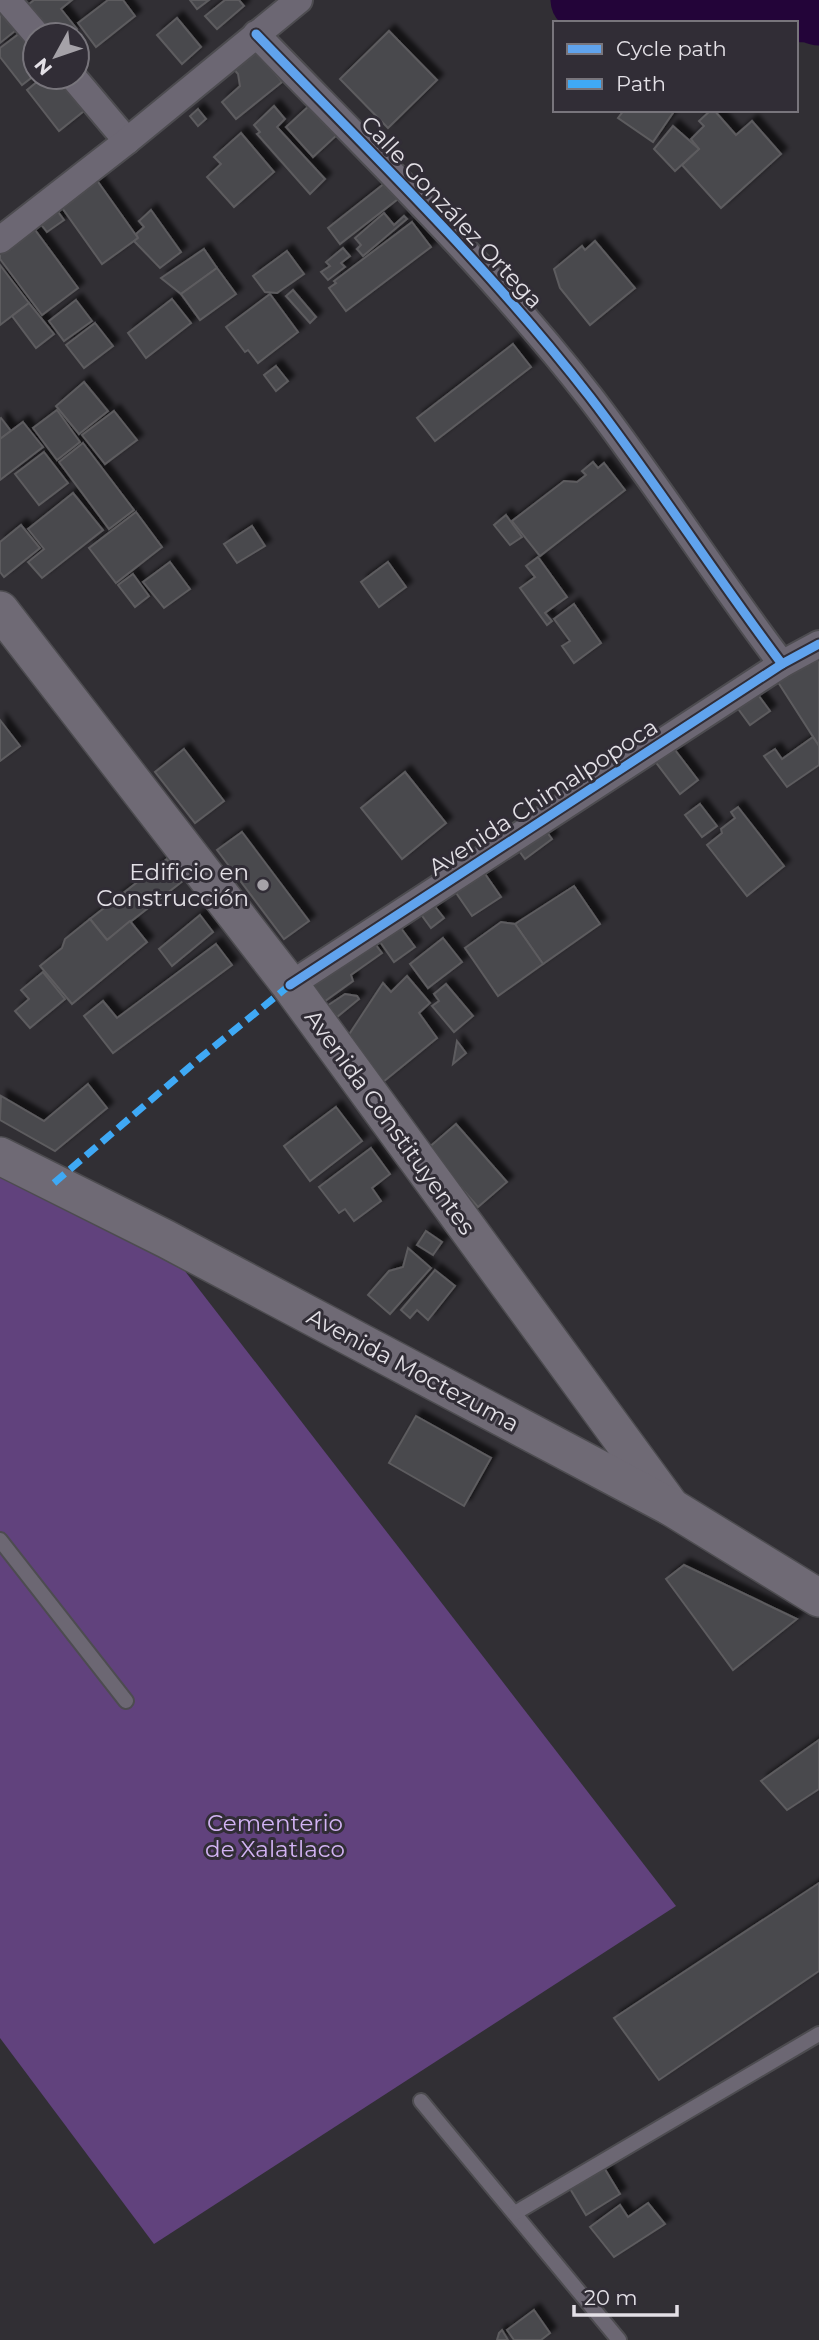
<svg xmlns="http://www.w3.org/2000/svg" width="819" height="2340" viewBox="0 0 819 2340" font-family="Montserrat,sans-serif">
  <defs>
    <filter id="shadow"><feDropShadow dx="6" dy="-6" stdDeviation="2" flood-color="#0009"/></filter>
  </defs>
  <rect width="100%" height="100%" fill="#312f34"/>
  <polygon fill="#61427d" points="0,1168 164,1244 676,1906 154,2244 0,2038"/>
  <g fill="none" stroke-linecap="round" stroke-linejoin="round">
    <polyline stroke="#230439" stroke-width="63" points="582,0 590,3 809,11 819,14"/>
  </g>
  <g fill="#4a494d" stroke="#5d5c5f" stroke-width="2" filter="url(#shadow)">
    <polygon points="34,0 72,0 61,9 77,29 69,35 44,35 23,9"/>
    <polygon points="108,0 123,0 135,16 96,47 78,23"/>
    <polygon points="190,0 209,0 197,9"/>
    <polygon points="225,0 239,0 244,6 217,29 205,16"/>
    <polygon points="0,7 20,27 0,43"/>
    <polygon points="177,18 201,47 182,64 157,35"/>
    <polygon points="389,31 437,80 388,128 340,79"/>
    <polygon points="20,33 35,52 35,75 22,85 0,57 0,48"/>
    <polygon points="255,48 282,82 236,119 222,102 240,86 238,74 232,67"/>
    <polygon points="43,77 57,77 84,111 59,131 27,90"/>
    <polygon points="311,104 338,134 313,157 286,127"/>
    <polygon points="274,106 285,119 277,127 325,179 310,194 257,134 260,132 254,125"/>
    <polygon points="198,109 206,119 198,126 190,116"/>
    <polygon points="624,110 675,110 653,142 618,118"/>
    <polygon points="711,110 714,110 736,135 752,121 781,154 721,208 682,165 699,149 691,139 704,126 699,121"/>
    <polygon points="673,126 699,149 675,171 654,149"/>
    <polygon points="241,133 274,172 234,207 207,177 221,164 214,157"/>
    <polygon points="96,179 138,238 102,264 60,205"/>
    <polygon points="385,183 398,199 340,244 328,228"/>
    <polygon points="56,209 64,220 47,232 39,222"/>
    <polygon points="151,210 181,252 160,268 134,241 138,238 136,234 144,227 139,221"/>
    <polygon points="384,213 394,225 404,216 407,219 363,256 357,249 361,245 355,238"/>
    <polygon points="412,222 431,247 346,311 329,288 336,283 334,281"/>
    <polygon points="30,223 78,288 42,315 0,259 0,245"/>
    <polygon points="595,241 635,288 590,325 560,288 554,269 582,246 585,250"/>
    <polygon points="343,248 350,256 341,263 345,267 328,280 321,272 330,266 326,262"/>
    <polygon points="204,249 217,268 181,294 161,278"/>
    <polygon points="287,251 304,274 277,293 265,292 253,276"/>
    <polygon points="0,265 29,303 0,325"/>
    <polygon points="217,268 236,294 200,320 181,294"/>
    <polygon points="293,290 316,317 310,323 286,296"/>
    <polygon points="270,294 298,332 258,363 248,350 245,352 226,327"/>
    <polygon points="172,299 191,323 146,358 128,333"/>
    <polygon points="76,300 92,321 64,341 49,321"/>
    <polygon points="29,303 54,334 36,348 12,316"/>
    <polygon points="95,323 113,346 84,368 66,345"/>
    <polygon points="513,344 531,367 435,441 417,418"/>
    <polygon points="276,366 288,381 276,391 264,375"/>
    <polygon points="84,382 108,411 79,434 56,406"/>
    <polygon points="57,410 80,442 57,460 33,428"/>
    <polygon points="114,411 137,440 105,464 82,435"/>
    <polygon points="1,418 11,431 0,439 0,419"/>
    <polygon points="23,422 43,447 0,480 0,439"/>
    <polygon points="83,443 134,510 109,529 59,462"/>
    <polygon points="44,452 68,483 39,505 15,474"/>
    <polygon points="593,462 598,468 604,463 625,490 540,556 512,521 564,481 577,482 586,475 582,471"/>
    <polygon points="73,493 103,530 42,578 28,562 44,549 28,529"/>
    <polygon points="136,512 162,547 116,583 89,548"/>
    <polygon points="506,515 522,537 510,545 494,525"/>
    <polygon points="21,525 40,548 4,577 0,572 0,542"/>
    <polygon points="252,526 265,546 237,563 224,544"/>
    <polygon points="538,557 567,597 545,613 552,621 547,625 520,588 535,577 526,566"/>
    <polygon points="170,562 190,589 164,608 143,582"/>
    <polygon points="388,562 406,587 379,607 361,582"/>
    <polygon points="133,574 149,596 135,607 118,585"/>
    <polygon points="574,604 601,643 574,663 562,646 570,641 554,619"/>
    <polygon points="819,654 819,746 774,676"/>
    <polygon points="756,692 770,711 750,725 736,706"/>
    <polygon points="0,720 20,746 0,761"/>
    <polygon points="813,737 819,746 819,765 787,787 764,756 775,749 782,759"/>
    <polygon points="672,746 698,780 680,794 654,760"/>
    <polygon points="184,749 224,801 195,823 155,772"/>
    <polygon points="405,772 446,823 402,859 361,808"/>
    <polygon points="700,804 717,826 702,837 685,815"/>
    <polygon points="738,807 784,866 747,896 707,845 722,833 721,829 735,818 731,812"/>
    <polygon points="541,824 552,839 525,859 514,844"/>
    <polygon points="242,832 309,921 284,939 217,850"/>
    <polygon points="167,859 184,880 107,940 90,919"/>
    <polygon points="481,868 501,897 472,916 452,887"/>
    <polygon points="574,886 600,924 543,964 515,924"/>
    <polygon points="429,899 444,918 431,928 417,909"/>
    <polygon points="200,915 213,932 172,966 159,949"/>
    <polygon points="90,919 107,940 130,921 147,942 72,1004 40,966 62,948 65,939"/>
    <polygon points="501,922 515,924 543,964 498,996 465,948"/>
    <polygon points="398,924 415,947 394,962 378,939"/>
    <polygon points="370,937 382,953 351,975 353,981 321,1004 306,982"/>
    <polygon points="443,938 462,962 428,988 410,964"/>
    <polygon points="216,944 232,965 113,1053 84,1016 103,1001 117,1018"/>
    <polygon points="43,972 65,999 30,1028 15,1011 29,999 21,990"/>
    <polygon points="407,976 430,1003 419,1013 437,1038 383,1082 348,1036 383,983 391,992"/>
    <polygon points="446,984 473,1016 454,1032 432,1006 439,1001 434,994"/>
    <polygon points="345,994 357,996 359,999 337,1017 327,1006"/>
    <polygon points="457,1041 466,1053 453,1064"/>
    <polygon points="88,1084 107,1108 55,1151 0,1120 1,1096 44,1121"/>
    <polygon points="336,1107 362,1141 310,1181 284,1146"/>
    <polygon points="456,1124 507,1182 478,1207 427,1149"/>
    <polygon points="371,1148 390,1174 372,1188 381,1201 354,1221 345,1209 339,1213 319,1187"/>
    <polygon points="426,1231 442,1242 433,1255 417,1245"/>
    <polygon points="408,1248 431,1268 390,1314 368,1295 389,1271 403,1267"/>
    <polygon points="435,1270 455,1286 428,1320 417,1310 410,1318 401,1310"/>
    <polygon points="416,1416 491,1458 464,1506 389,1463"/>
    <polygon points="684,1565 797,1619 733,1670 666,1579"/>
    <polygon points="819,1740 819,1789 787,1810 761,1781"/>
    <polygon points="819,1883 819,1971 659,2080 614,2018"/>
    <polygon points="603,2166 620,2194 586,2215 569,2187"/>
    <polygon points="648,2203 665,2224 614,2257 590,2227 620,2205 628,2217"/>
    <polygon points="534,2310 550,2333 541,2340 514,2340 507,2330"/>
    <polygon points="502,2330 508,2340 497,2340 499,2333"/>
  </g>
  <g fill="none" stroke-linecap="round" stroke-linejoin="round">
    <defs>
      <g id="lane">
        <polyline points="0,1540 126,1701"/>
        <polyline points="421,2101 619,2340"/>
        <polyline points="515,2213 819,2034"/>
      </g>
      <g id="street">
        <polyline points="7,0 37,35"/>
        <path d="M256 34C370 152 489 267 590 397 657 484 716 577 782 664"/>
        <polyline points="73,77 127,141"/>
        <polyline points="0,240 127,141 299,0"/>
        <polyline points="290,985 782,664 819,644"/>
      </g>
      <g id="secondary">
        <polyline points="0,610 290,985 671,1507"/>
        <polyline points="0,1156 166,1239 671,1507 819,1598"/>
      </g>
    </defs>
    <use href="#lane" stroke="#4d4c50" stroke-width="18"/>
    <use href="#street" stroke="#4d4c50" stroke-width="30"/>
    <use href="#secondary" stroke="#4d4c50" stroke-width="40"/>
    <use href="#lane" stroke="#6c6773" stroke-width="14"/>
    <use href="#street" stroke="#6c6773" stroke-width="26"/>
    <use href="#secondary" stroke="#6f6a75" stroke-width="37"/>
    <polyline stroke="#3fa9f5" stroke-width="7" stroke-dasharray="14 7" stroke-linecap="butt" points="54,1183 200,1058 290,985"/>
    <defs>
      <g id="cycleway">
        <path d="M256 34C370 152 489 267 590 397 657 484 716 577 782 664"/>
        <polyline points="290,985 782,664 819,644"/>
      </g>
    </defs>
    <use href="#cycleway" stroke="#312d36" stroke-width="13"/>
    <use href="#cycleway" stroke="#60a3ed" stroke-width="9"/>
  </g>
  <circle fill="#a5a2a8" stroke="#312d36" stroke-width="2.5" cx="263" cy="885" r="7"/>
  <g text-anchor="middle" stroke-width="6" stroke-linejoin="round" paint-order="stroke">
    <g font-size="23" fill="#e3e0e6" stroke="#312d36">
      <text transform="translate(452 212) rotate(47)" y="8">Calle González Ortega</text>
      <text transform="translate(543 797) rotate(-33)" y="8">Avenida Chimalpopoca</text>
      <text transform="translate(390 1122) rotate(54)" y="8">Avenida Constituyentes</text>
      <text transform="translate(413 1370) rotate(28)" y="8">Avenida Moctezuma</text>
    </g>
    <g font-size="23" fill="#e3e0e6" stroke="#312d36" text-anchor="end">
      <text x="249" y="880">Edificio en<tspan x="249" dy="26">Construcción</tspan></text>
    </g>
    <g font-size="23" fill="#d2b3f3" stroke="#312d36">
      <text x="275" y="1831">Cementerio<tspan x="275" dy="26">de Xalatlaco</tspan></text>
    </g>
  </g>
  <rect x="553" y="21" width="245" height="91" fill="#312d36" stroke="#78757c" stroke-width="2"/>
  <rect x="567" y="44" width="35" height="10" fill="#60a3ed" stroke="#78757c" stroke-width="2"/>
  <text x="616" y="56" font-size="21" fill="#e3e0e6">Cycle path</text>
  <rect x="567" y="79" width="35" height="10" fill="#3fa9f5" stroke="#78757c" stroke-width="2"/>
  <text x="616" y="91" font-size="21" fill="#e3e0e6">Path</text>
  <g transform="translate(56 56) rotate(230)"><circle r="33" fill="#312d36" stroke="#78757c" stroke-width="2"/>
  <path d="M0-5L12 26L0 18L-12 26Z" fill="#a5a2a8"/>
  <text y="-10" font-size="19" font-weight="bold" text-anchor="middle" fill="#e3e0e6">N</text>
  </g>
  <path d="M574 2305v10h103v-10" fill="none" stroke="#e3e0e6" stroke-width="3.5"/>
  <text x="584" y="2305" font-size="21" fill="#e3e0e6" stroke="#312d36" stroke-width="5" paint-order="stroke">20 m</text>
</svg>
